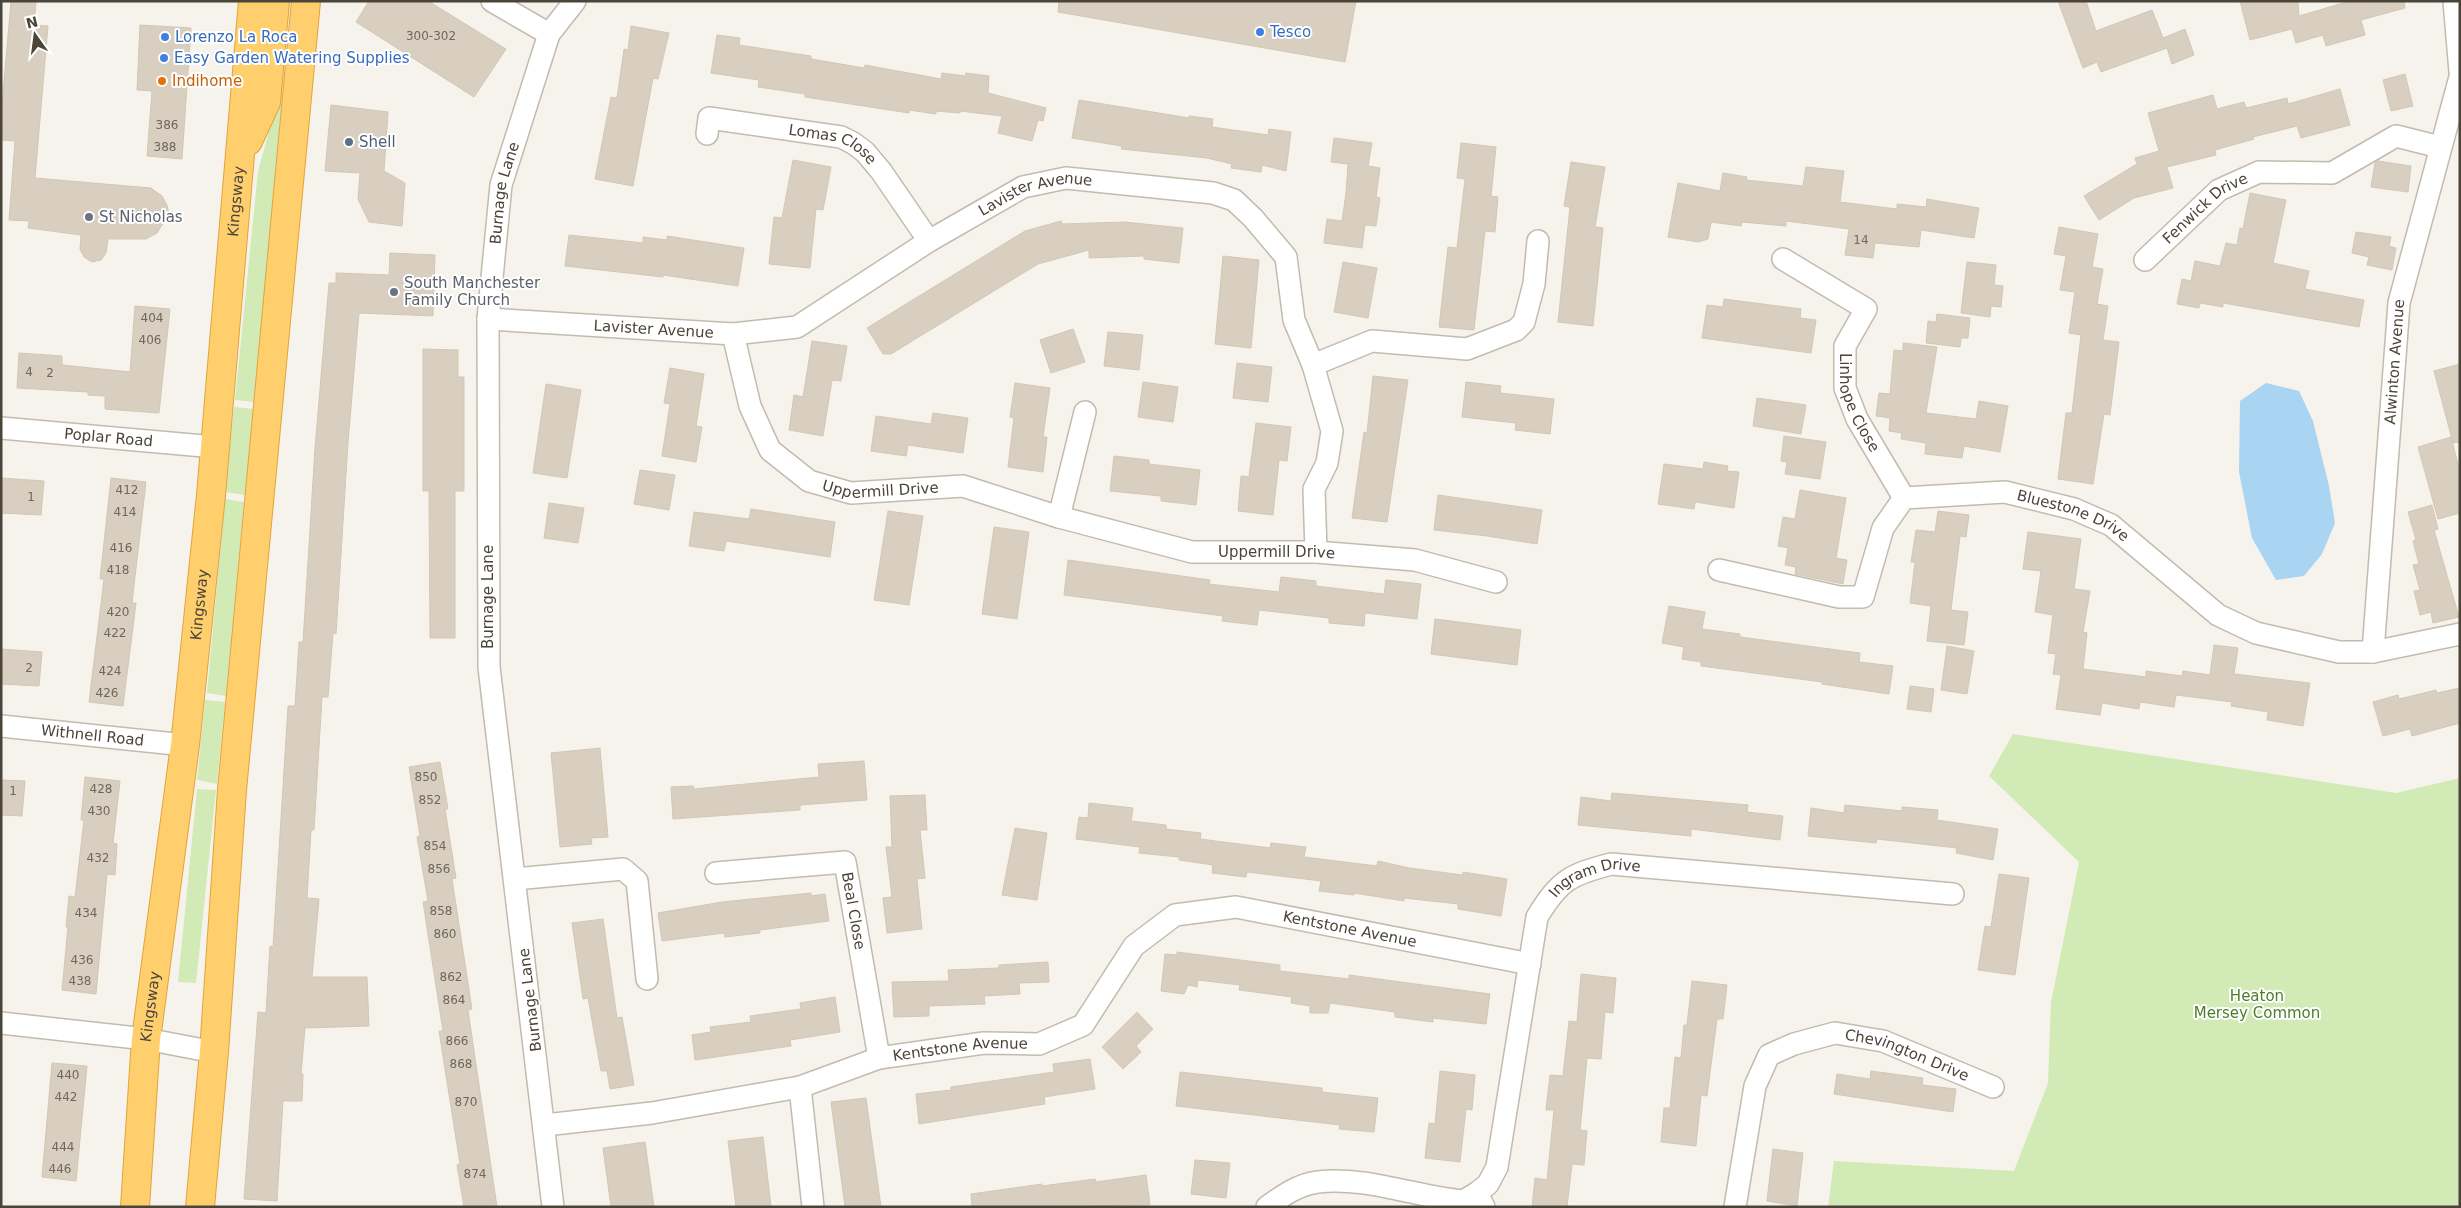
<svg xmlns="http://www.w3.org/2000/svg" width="2461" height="1208" viewBox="0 0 2461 1208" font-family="'DejaVu Sans',sans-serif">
  <rect width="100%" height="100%" fill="#f6f3ec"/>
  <g fill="#d2eab5">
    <polygon points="280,62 285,62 255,402 235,400 258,171 277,102"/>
    <polygon points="234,407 254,409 245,495 225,492"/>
    <polygon points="225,499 244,502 226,696 207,693"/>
    <polygon points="205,700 225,702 217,784 197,780"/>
    <polygon points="2013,734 2396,793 2460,778 2460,1207 1828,1207 1834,1161 2014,1171 2048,1083 2051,1002 2079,862 1989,776"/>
    <polygon points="197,789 216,790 196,983 178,982"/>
  </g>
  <polygon fill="#a9d4f2" points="2266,383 2299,391 2313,421 2329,486 2335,523 2322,554 2304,576 2276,580 2252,538 2239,472 2240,401"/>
  <g fill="#d8cfc1" stroke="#d3c7b4">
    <polygon points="11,1 36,1 34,25 48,26 35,178 151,188 162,196 167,205 169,214 157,233 146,239 108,239 106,253 101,260 92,262 84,257 80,249 81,235 28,228 29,221 9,220 15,141 1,140 1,116"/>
    <polygon points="369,1 428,1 506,49 474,97 356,22"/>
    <polygon points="1059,1 1356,1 1345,62 1058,12"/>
    <polygon points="2058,1 2086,1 2096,31 2152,10 2163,38 2185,29 2194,55 2172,64 2167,48 2101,72 2097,62 2083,68"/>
    <polygon points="2240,1 2298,1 2299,16 2350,1 2404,1 2405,8 2361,20 2365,35 2326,46 2323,35 2296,43 2292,29 2250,40"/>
    <polygon points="140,25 191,28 182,159 147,156 152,91 137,90"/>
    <polygon points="631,26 669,33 658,79 653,78 633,186 595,179 611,97 617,98 624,49 628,50"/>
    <polygon points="717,35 740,38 739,45 811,56 811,59 864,68 865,65 941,79 942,73 965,76 966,73 989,76 988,93 1046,108 1043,121 1038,120 1032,141 998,133 1002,116 960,111 960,113 936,111 936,114 909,110 909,113 805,97 805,94 758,87 759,80 711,73"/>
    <polygon points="2405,74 2413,106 2391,111 2383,80"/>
    <polygon points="2340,89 2350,125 2301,138 2297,126 2253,137 2254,139 2215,150 2216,155 2167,167 2173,188 2134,198 2099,220 2084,196 2137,164 2135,158 2159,151 2148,113 2213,95 2217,109 2244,102 2246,108 2287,98 2288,104"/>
    <polygon points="1079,100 1189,118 1189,116 1213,119 1212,127 1268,135 1269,129 1291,132 1286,171 1262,165 1261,172 1231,168 1232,164 1207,158 1121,149 1122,146 1072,138"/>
    <polygon points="331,105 388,112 384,171 405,183 402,226 369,222 358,199 360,173 325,171"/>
    <polygon points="1334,138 1372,143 1368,166 1380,168 1376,197 1380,198 1376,226 1365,225 1362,248 1324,243 1327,219 1342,221 1346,193 1348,164 1331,162"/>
    <polygon points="1461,143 1496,147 1491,196 1498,197 1495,232 1485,231 1474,330 1439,327 1448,247 1457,248 1465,179 1457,178"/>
    <polygon points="793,160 831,167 823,210 816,209 810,268 769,264 774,217 782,218"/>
    <polygon points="2378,161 2411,166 2408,192 2371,187 2375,163"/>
    <polygon points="1571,162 1605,167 1595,227 1603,228 1593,326 1558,322 1570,207 1564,206"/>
    <polygon points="1806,167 1844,171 1840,202 1897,209 1897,204 1926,207 1927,199 1979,208 1974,238 1921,230 1919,247 1875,243 1873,258 1845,255 1849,229 1786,221 1786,226 1742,222 1741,226 1711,222 1708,239 1698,242 1668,237 1678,183 1720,191 1723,173 1747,177 1746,180 1803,186"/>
    <polygon points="2250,193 2286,200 2273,263 2309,271 2305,289 2364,300 2359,327 2223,303 2223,307 2200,303 2199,308 2177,304 2182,279 2191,281 2195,261 2220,266 2226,243 2237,245 2240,228 2243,229"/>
    <polygon points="1061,221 1062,224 1124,222 1183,228 1179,263 1144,259 1144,256 1089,258 1089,250 1038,264 891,354 883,354 867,328 1025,231"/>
    <polygon points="2059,227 2098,234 2092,267 2103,269 2097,304 2108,306 2103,340 2119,342 2110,415 2104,414 2093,484 2058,479 2066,413 2072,413 2081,335 2069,333 2075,292 2060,290 2066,256 2054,254"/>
    <polygon points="2356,232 2391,237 2389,246 2396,248 2392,270 2367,265 2369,257 2352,253"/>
    <polygon points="569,235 643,243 643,237 667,240 667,236 744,248 738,286 663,275 663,277 565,266"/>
    <polygon points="390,253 435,255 433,316 359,313 348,442 336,634 333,633 328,697 322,697 314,830 311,830 307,898 319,899 312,977 367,977 369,1026 305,1028 301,1074 303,1074 302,1101 283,1101 277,1201 244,1199 258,1012 266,1013 270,946 273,947 288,706 295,706 299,642 303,642 315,448 329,283 336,283 336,273 389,275"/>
    <polygon points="1223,256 1259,260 1251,348 1215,344"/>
    <polygon points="1343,262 1377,268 1368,318 1334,312"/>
    <polygon points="1967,262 1996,265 1994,285 2003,286 2001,307 1991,306 1990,317 1961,313"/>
    <polygon points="1724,299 1801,309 1800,318 1816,320 1811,353 1702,338 1707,305 1723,307"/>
    <polygon points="135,306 170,309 159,413 105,409 105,396 88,395 88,392 17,388 19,353 62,356 62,365 130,372"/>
    <polygon points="1937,314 1970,318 1968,338 1961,338 1960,347 1926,343 1928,321 1936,322"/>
    <polygon points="1073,329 1085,362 1051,373 1040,340"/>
    <polygon points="1108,332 1143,335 1139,370 1104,366"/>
    <polygon points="812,341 847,346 841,381 832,380 823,436 789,430 794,395 803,397"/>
    <polygon points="1903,343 1937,347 1926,413 1976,419 1979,401 2008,406 2000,452 1964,446 1962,458 1925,454 1926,443 1901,439 1902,433 1889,431 1890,418 1876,416 1879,393 1890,394 1894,350 1903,351"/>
    <polygon points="423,349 458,350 458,377 464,377 464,491 455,491 455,638 430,638 429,491 423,491"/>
    <polygon points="1237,363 1272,367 1268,402 1233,398"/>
    <polygon points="2460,364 2460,442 2453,443 2434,371"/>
    <polygon points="670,368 704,374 696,426 702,427 696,462 662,456 670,404 664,403"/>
    <polygon points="1373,376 1408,380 1387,522 1352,518 1364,432 1367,433"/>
    <polygon points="1143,382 1178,387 1173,422 1138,417"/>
    <polygon points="1466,382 1501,386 1500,393 1554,399 1550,434 1515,430 1516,423 1462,417"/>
    <polygon points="1015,383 1050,388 1043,437 1047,437 1043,472 1008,467 1014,418 1010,417"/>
    <polygon points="546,384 581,390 567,478 533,473"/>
    <polygon points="1757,398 1806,405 1801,434 1753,426"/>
    <polygon points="933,413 968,418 963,453 908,445 906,456 871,451 876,416 931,424"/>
    <polygon points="1256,423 1291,427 1287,461 1279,460 1273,515 1238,511 1241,476 1249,477"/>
    <polygon points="1784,436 1826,442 1820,479 1785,474 1787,462 1781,461"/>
    <polygon points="2451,437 2460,472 2460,513 2438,519 2418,447"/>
    <polygon points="1114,456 1149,460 1149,464 1200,470 1196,505 1161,501 1161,496 1110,491"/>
    <polygon points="1704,462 1728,466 1727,471 1739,472 1734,508 1695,502 1694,509 1658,504 1664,464 1703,469"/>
    <polygon points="640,470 675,475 669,510 634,504"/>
    <polygon points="1,478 44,481 41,515 1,513"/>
    <polygon points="111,478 146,482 132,603 136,603 123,706 89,702 104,579 100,579"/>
    <polygon points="1800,490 1846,498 1836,558 1847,560 1843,584 1795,574 1796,567 1785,565 1788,548 1778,546 1783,517 1795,519"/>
    <polygon points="1438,495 1542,510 1537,544 1487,536 1434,530"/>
    <polygon points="549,503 584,508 578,543 544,538"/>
    <polygon points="2432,505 2438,529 2434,530 2459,617 2433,623 2431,612 2420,615 2414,591 2420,590 2413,565 2419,564 2413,541 2416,540 2408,512"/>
    <polygon points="751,509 835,522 830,557 726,541 724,551 689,546 694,512 749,519"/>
    <polygon points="888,511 923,516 909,605 874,600"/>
    <polygon points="1938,511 1969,515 1966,537 1960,536 1951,610 1968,612 1964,645 1927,641 1931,606 1910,603 1915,562 1911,562 1916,530 1935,532"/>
    <polygon points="994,527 1029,532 1017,619 982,614"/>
    <polygon points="2028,532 2081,539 2074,589 2090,591 2083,632 2087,633 2083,669 2146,677 2146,671 2182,676 2183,671 2210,675 2214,645 2238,648 2234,674 2310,683 2303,726 2267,720 2268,712 2231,706 2232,702 2176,695 2174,707 2140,702 2139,709 2102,703 2100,715 2056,709 2061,675 2053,674 2056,654 2048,653 2053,615 2035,612 2041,571 2023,569"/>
    <polygon points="1068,560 1210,580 1209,584 1279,592 1281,577 1316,581 1316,586 1384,594 1386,580 1421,584 1417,619 1365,613 1364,626 1329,623 1329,618 1259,610 1257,625 1222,621 1223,616 1064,595"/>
    <polygon points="1669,606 1705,612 1702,629 1740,634 1740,637 1860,653 1859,662 1893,666 1889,694 1822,684 1822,682 1701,666 1701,662 1682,659 1684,647 1662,643"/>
    <polygon points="1435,619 1521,630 1517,665 1431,654"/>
    <polygon points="1947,646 1974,651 1967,694 1941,690"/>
    <polygon points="1,649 42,652 39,686 1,684"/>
    <polygon points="1910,686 1934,689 1931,712 1907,709"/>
    <polygon points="2460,688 2460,723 2412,736 2410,729 2383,736 2373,702 2398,695 2399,699 2436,690 2437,693"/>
    <polygon points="600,748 608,837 591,838 592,844 560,847 551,753"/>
    <polygon points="864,761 867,800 800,805 800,810 673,819 671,787 693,786 694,789 819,777 818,764"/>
    <polygon points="440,762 448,809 445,809 456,878 452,879 472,1009 468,1010 497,1207 464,1207 457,1165 460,1164 439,1031 443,1031 423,902 428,901 417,837 420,836 409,767"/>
    <polygon points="85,777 120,781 113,843 117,844 115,875 107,874 96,994 62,990 68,927 66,927 69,896 75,897 84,820 81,820"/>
    <polygon points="1,780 25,781 22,816 1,815"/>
    <polygon points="1612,793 1748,805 1747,812 1783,816 1780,840 1691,829 1691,836 1578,825 1581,797 1611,801"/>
    <polygon points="925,795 927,830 920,830 925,878 917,879 922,929 887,933 883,898 892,897 886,847 892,847 890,796"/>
    <polygon points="1089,803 1133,808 1131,821 1166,825 1166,829 1201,833 1200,839 1270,848 1271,843 1306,847 1304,857 1377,866 1378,861 1409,868 1463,875 1463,872 1507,879 1501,916 1458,909 1458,904 1404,898 1404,901 1354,893 1354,895 1319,891 1321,881 1247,872 1246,877 1212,873 1213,865 1179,860 1179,857 1139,853 1140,847 1076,839 1079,817 1088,818"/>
    <polygon points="1845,805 1902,811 1902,807 1938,810 1937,820 1998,829 1993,860 1956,853 1957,848 1877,839 1876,843 1808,836 1811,808 1844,813"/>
    <polygon points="1015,828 1047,833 1037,900 1002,895"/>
    <polygon points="1999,874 2029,878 2015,975 1978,970 1985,926 1991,927"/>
    <polygon points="811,893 811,896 825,894 829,921 760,930 760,933 725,937 724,933 662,941 658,913 722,902"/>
    <polygon points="603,919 617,1018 622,1017 634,1085 610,1089 607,1071 601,1071 588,998 583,999 572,923"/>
    <polygon points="1177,952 1280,965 1280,971 1349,979 1349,975 1490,994 1486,1024 1433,1018 1433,1022 1395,1017 1395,1012 1330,1003 1328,1013 1310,1013 1310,1006 1291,1003 1292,997 1239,990 1240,985 1198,980 1197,987 1188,985 1184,994 1161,991 1165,954 1177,955"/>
    <polygon points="1048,962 1049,982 1019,983 1020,994 984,996 985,1004 929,1006 929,1016 894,1017 892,982 949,981 948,970 999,968 999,965"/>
    <polygon points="1581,974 1616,978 1613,1013 1605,1012 1601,1059 1587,1058 1580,1130 1587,1131 1584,1165 1572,1164 1567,1207 1532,1207 1535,1178 1547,1180 1554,1110 1546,1110 1550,1075 1563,1076 1569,1021 1577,1022"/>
    <polygon points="1692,981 1727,985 1723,1019 1717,1019 1707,1096 1701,1095 1696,1146 1661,1142 1664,1108 1670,1108 1675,1057 1681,1058 1684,1025 1687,1025"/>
    <polygon points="835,997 840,1032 790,1040 791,1046 695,1060 692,1035 711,1032 710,1027 751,1022 750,1016 801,1009 800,1003"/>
    <polygon points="1137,1012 1153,1029 1136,1046 1141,1052 1123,1069 1102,1047"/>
    <polygon points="1090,1059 1095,1089 1044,1097 1045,1104 919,1124 916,1094 951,1090 951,1087 1054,1072 1053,1064"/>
    <polygon points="52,1063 87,1066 76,1181 42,1177"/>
    <polygon points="1440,1071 1475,1075 1472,1110 1466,1109 1460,1162 1425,1158 1429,1123 1435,1124"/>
    <polygon points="1871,1071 1923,1078 1922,1085 1956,1089 1953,1112 1834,1094 1837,1074 1870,1079"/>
    <polygon points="1180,1072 1322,1088 1322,1092 1378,1098 1374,1132 1339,1129 1340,1125 1176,1106"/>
    <polygon points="866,1098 881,1207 845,1207 831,1102"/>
    <polygon points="763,1137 771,1207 736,1207 728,1141"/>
    <polygon points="645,1142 654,1207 611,1207 603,1148"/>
    <polygon points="1773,1149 1803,1153 1797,1206 1767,1201"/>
    <polygon points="1195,1160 1230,1163 1226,1198 1191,1194"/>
    <polygon points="1146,1175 1150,1205 972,1207 971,1194 1042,1184 1042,1186 1095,1179 1096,1182"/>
  </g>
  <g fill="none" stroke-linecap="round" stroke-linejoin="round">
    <defs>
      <g id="street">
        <polyline points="492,1 549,34"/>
        <polyline points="2454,1 2460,72"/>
        <path id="s1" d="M707 134 709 118 841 137 853 143 865 152 881 171 929 241"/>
        <path id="s2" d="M1783 259 1866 309 1845 346V388L1857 419 1904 498"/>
        <path id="s3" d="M2145 260 2219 190 2259 172 2332 173 2396 136 2440 147"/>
        <path id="s4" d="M488 319 733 334 797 327 929 241 1023 187 1066 178 1213 193 1234 200 1253 218 1286 257 1294 320 1313 365 1332 431 1327 463 1314 489 1316 552"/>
        <path id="s5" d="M733 334 750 406 770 450 809 481 851 493 963 486 1059 517 1192 552H1316L1415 560 1496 582"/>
        <polyline points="1313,365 1372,341 1467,349 1516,330 1524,322 1534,284 1538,241"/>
        <path id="s6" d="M1 428 215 447"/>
        <polyline points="1059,517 1085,412"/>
        <path id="s7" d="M1719 570 1839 597H1863L1883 528 1904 498 2005 492 2074 509 2111 525 2218 615 2256 633 2339 652H2373L2460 634"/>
        <path id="s8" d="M2373 652 2399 303 2460 77"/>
        <path id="s9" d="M1 726 185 745"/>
        <path id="s10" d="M716 873 845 862 879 1058"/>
        <polyline points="515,879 623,869 637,881 647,979"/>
        <polyline points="1,1023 146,1039 214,1052"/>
        <polyline points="800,1087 813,1207"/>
        <path id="s11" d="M545 1125 652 1113 800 1087 879 1058 984 1043 1039 1044 1083 1025 1134 946 1175 915 1236 907 1530 964"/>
        <path id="s12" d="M1477 1193 1488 1184 1497 1167 1537 917C1560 880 1569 875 1611 864L1953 894"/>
        <path id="s13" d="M553 1207 489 667 488 319 501 185 549 34 575 1"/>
        <path d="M1267 1207C1282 1196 1299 1184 1318 1182 1364 1176 1417 1197 1463 1201L1477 1193 1484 1207"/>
        <path id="s14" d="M1735 1207 1755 1086 1769 1055 1794 1044 1835 1033 1883 1041 1993 1087"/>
      </g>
      <g id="highway">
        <polyline points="248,141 266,102 275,1"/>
        <path id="s15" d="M135 1207 146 1039 185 745 211 495 253 1"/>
        <polyline points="200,1207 214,1052 232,790 306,1"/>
      </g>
    </defs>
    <use href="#street" stroke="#c2bbae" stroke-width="24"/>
    <use href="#highway" stroke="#e0a43c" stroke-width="30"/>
    <use href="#street" stroke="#fff" stroke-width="21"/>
    <use href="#highway" stroke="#ffcf6e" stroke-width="28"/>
  </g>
  <g fill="#3f7fe0" stroke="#fff" stroke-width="2">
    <circle cx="1260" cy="32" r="5"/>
    <circle cx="165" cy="37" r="5"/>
    <circle cx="164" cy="58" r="5"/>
  </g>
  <circle fill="#e8710a" stroke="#fff" stroke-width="2" cx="162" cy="81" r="5"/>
  <circle fill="#5c6f8a" stroke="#fff" stroke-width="2" cx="349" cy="142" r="5"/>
  <g fill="#6b7280" stroke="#fff" stroke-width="2">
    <circle cx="89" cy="217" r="5"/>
    <circle cx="394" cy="292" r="5"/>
  </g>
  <g text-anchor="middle" stroke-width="4" stroke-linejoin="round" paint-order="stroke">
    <g font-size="12" fill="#6e675b">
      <text x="431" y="40">300-302</text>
      <text x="167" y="129">386</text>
      <text x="165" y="151">388</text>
      <text x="1861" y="244">14</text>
      <text x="152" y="322">404</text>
      <text x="150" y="344">406</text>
      <text x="29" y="376">4</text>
      <text x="50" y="377">2</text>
      <text x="127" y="494">412</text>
      <text x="31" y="501">1</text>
      <text x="125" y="516">414</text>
      <text x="121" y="552">416</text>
      <text x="118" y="574">418</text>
      <text x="118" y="616">420</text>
      <text x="115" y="637">422</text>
      <text x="29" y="672">2</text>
      <text x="110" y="675">424</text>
      <text x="107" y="697">426</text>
      <text x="426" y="781">850</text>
      <text x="101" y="793">428</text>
      <text x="13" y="795">1</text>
      <text x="430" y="804">852</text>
      <text x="99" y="815">430</text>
      <text x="435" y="850">854</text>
      <text x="98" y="862">432</text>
      <text x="439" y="873">856</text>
      <text x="441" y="915">858</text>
      <text x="86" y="917">434</text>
      <text x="445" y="938">860</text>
      <text x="82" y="964">436</text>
      <text x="451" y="981">862</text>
      <text x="80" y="985">438</text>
      <text x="454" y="1004">864</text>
      <text x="457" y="1045">866</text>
      <text x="461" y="1068">868</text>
      <text x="68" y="1079">440</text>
      <text x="66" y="1101">442</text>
      <text x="466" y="1106">870</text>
      <text x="63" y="1151">444</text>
      <text x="60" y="1173">446</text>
      <text x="475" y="1178">874</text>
    </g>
    <g font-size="15" fill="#366cbe" stroke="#fff" text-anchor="start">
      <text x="1270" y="37">Tesco</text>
      <text x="175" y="42">Lorenzo La Roca</text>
      <text x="174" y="63">Easy Garden Watering Supplies</text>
    </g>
    <g font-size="15" fill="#c56008" stroke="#fff" text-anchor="start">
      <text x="172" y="86">Indihome</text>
    </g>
    <g font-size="15" fill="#4e5e75" stroke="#fff" text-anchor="start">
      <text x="359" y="147">Shell</text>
    </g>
    <g font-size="15" fill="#4b4439" stroke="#fff">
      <text dy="5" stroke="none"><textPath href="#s1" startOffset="144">Lomas Close</textPath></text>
      <text dy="5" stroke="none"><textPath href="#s13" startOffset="1019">Burnage Lane</textPath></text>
      <text dy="5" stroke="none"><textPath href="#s4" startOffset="586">Lavister Avenue</textPath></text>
      <text dy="5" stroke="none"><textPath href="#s15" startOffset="1011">Kingsway</textPath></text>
      <text dy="5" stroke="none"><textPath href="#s3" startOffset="80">Fenwick Drive</textPath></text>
      <text dy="5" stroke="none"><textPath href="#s4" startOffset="166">Lavister Avenue</textPath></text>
      <text dy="5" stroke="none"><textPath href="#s8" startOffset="291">Alwinton Avenue</textPath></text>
      <text dy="5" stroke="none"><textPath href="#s2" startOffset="199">Linhope Close</textPath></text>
      <text dy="5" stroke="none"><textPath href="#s6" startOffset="108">Poplar Road</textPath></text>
      <text dy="5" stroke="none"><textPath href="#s5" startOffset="245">Uppermill Drive</textPath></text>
      <text dy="5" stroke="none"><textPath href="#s7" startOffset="429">Bluestone Drive</textPath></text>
      <text dy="5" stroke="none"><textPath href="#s5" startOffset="651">Uppermill Drive</textPath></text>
      <text transform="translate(488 597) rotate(-90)" y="5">Burnage Lane</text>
      <text dy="5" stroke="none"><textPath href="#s15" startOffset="606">Kingsway</textPath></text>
      <text dy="5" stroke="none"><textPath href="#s9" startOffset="92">Withnell Road</textPath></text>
      <text dy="5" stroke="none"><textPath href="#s12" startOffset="362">Ingram Drive</textPath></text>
      <text dy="5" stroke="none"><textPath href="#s10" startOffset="179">Beal Close</textPath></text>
      <text dy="5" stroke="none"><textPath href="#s11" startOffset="874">Kentstone Avenue</textPath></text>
      <text transform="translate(530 1000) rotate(-97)" y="5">Burnage Lane</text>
      <text dy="5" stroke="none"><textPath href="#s15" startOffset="201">Kingsway</textPath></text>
      <text dy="5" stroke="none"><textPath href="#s11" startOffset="424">Kentstone Avenue</textPath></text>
      <text dy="5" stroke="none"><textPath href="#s14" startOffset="302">Chevington Drive</textPath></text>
    </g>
    <g font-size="15" fill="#5b616d" stroke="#fff" text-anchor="start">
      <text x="99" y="222">St Nicholas</text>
      <text x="404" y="288">South Manchester<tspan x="404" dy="17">Family Church</tspan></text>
    </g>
    <g font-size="15" fill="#4a7f2a" stroke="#fff">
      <text x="2257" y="1001">Heaton<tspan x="2257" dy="17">Mersey Common</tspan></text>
    </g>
  </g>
  <rect width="2461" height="1208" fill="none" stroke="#4b4439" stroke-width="5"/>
  <g transform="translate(35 35) rotate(346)" stroke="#ffffff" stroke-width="4" paint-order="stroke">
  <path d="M0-4L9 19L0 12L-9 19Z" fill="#4b4439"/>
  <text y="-8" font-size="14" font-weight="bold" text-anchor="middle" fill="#4b4439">N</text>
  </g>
</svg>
